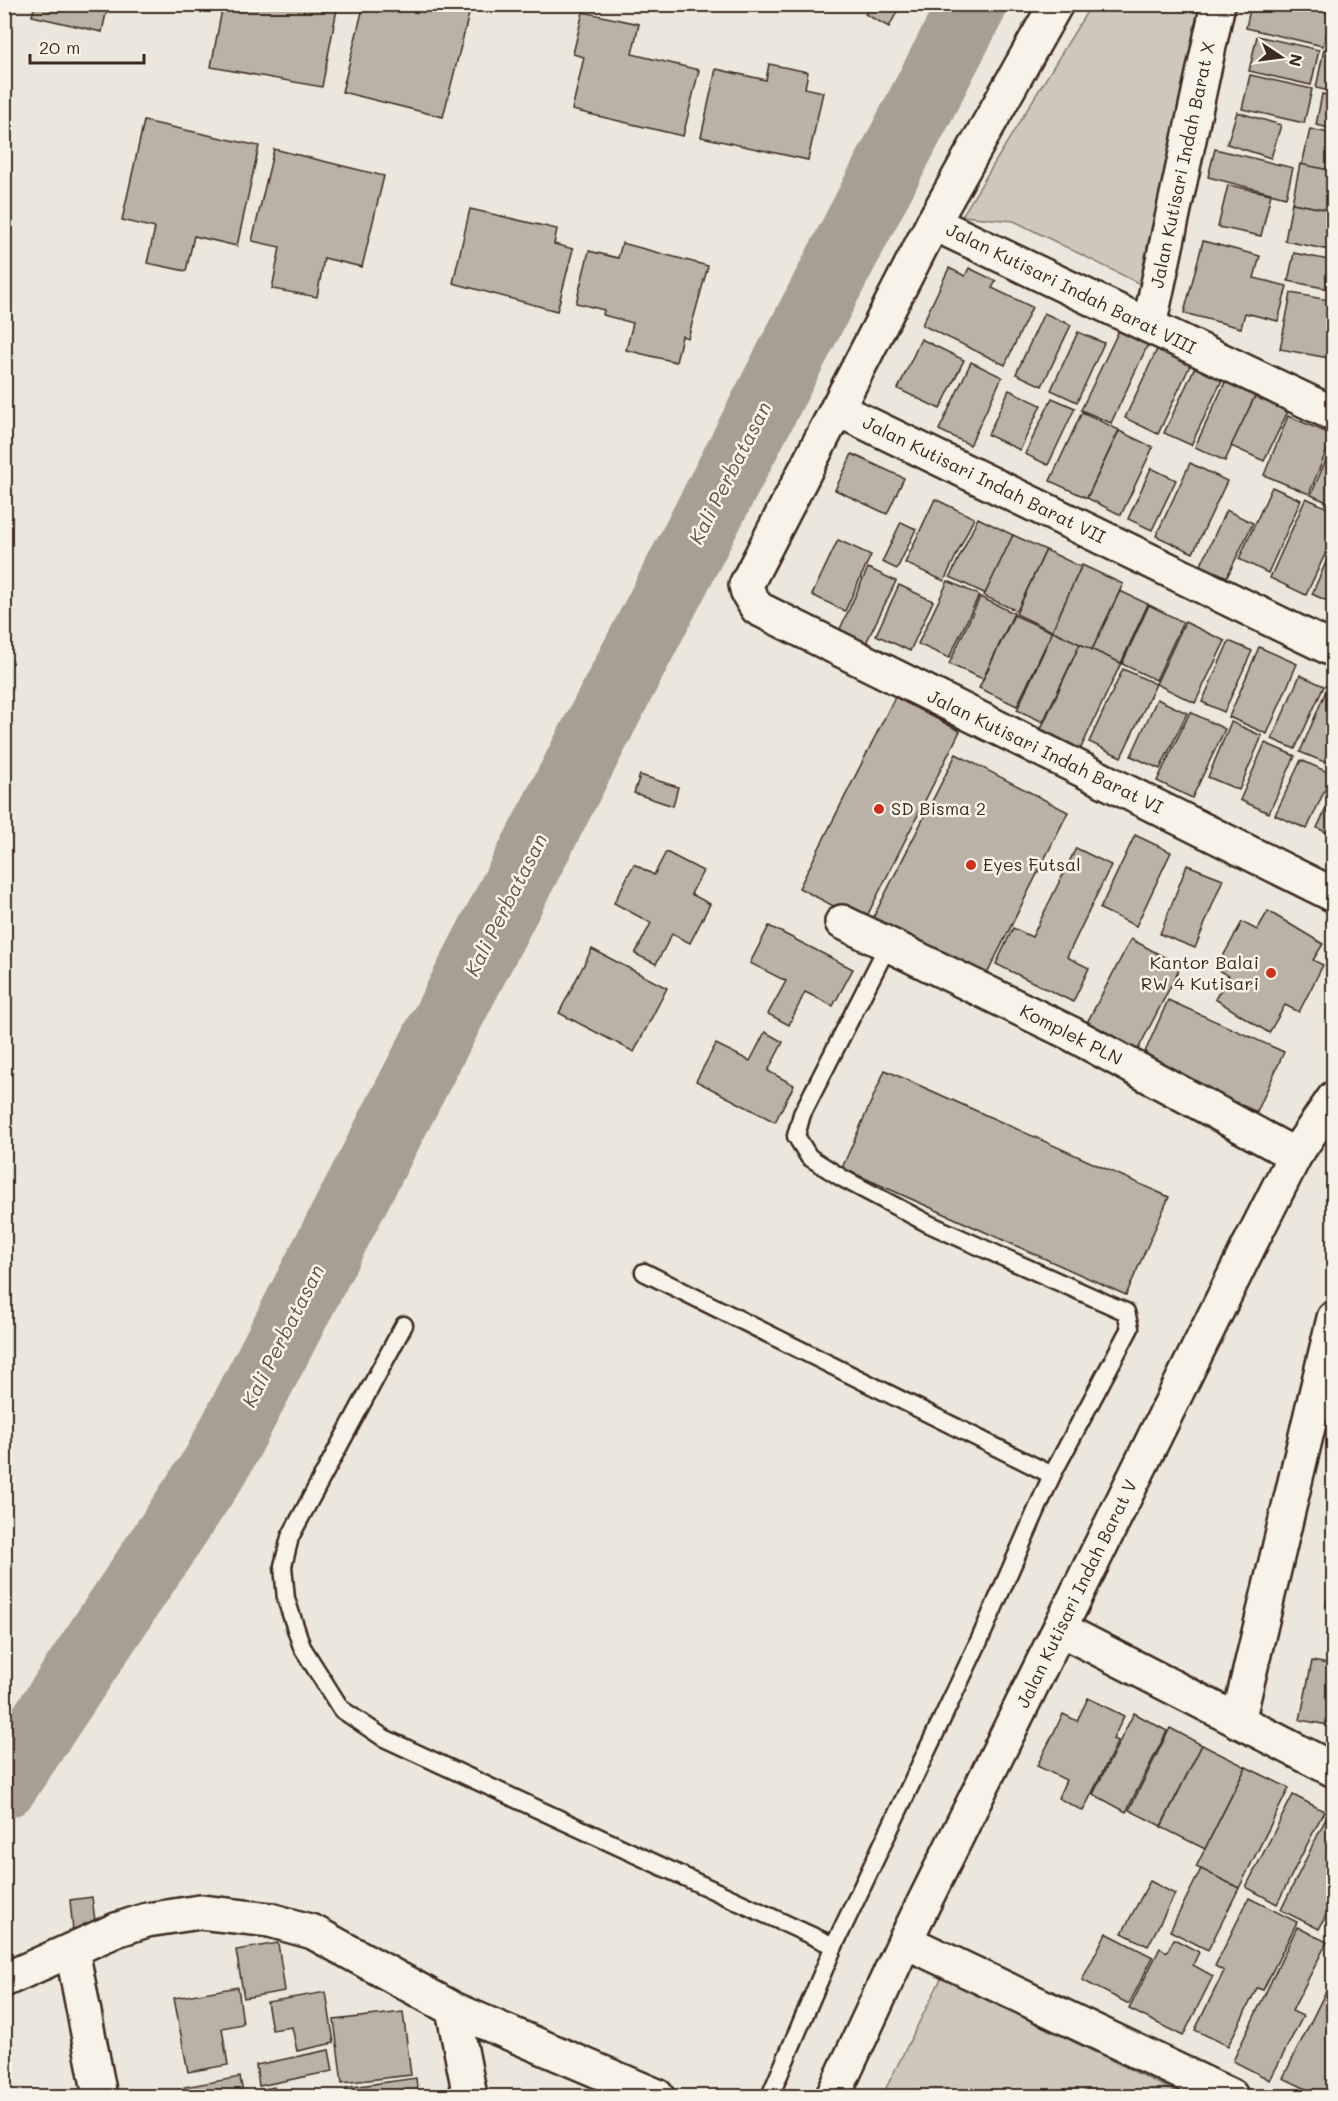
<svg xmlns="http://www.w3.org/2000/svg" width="1338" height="2101" viewBox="0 0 1338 2101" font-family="Mali,sans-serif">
  <rect width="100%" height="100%" fill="#ece7dc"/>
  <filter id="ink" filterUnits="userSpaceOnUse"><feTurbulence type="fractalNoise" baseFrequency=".0167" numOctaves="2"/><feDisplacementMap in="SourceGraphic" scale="12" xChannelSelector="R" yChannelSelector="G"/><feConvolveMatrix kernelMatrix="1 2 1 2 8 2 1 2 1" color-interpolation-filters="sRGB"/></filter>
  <g filter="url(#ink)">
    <g fill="#cec8bc" stroke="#84796d" stroke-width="1.5">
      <polygon points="1091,5 1207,5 1152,290 1014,221 962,216"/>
      <polygon points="942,1977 1184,2096 882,2096"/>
    </g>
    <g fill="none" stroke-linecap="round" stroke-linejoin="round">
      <polyline stroke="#a89f93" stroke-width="69" points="4,1784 216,1465 973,4"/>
    </g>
    <g fill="#bab2a7" stroke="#3b2a1e" stroke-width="1.5">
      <polygon points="35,4 108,4 102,32 32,16"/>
      <polygon points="223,4 338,4 322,87 211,67"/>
      <polygon points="364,4 447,4 470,10 443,117 342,92"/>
      <polygon points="870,4 901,4 889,27 865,14"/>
      <polygon points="1251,4 1300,4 1332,12 1323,46 1246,28"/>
      <polygon points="583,12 639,24 632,54 699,70 683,136 572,110 584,57 573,54"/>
      <polygon points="1257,36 1319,50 1311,85 1249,71"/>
      <polygon points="1324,49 1334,51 1334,92 1316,88"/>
      <polygon points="769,64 808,72 805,88 823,92 808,160 701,137 716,69 766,80"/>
      <polygon points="1250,75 1312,89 1304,123 1242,109"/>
      <polygon points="1322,94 1334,97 1334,129 1316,125"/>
      <polygon points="1237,112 1281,125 1271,158 1227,144"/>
      <polygon points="144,121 259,146 237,246 194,236 186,271 147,263 155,228 122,220"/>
      <polygon points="1310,129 1334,134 1334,171 1302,165"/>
      <polygon points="274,149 384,176 362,267 324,258 317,297 272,289 280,247 252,241"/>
      <polygon points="1215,149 1293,168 1286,197 1208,177"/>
      <polygon points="1300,164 1334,171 1334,211 1292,203"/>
      <polygon points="1228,185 1271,194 1261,236 1218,227"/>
      <polygon points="1292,203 1334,211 1334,251 1285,241"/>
      <polygon points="470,209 557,229 554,244 573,249 557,311 453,283"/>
      <polygon points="1203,241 1260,256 1254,278 1287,286 1278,321 1245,313 1241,328 1184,313"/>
      <polygon points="622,243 708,266 688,338 682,336 676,362 626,350 633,323 603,315 604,310 576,303 589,251 618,258"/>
      <polygon points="1294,253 1334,261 1334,290 1288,281"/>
      <polygon points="949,268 965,276 969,268 996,281 992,288 1032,307 1005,365 922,325"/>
      <polygon points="1291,293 1334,301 1334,359 1280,349"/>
      <polygon points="1044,313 1071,325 1042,386 1016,374"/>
      <polygon points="1121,326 1150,340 1111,423 1081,410"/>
      <polygon points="1078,332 1104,343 1077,402 1051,390"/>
      <polygon points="921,339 964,360 940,409 898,389"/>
      <polygon points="1160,343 1193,359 1158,434 1125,418"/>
      <polygon points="971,362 1002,377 970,445 939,430"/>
      <polygon points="1195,367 1222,380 1191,445 1164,433"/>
      <polygon points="1228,376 1258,390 1225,461 1195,447"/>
      <polygon points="1009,390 1041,405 1020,450 988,435"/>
      <polygon points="1258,390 1291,405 1264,461 1231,446"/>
      <polygon points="1052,398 1075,408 1048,465 1025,454"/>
      <polygon points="1082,412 1119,430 1087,498 1050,481"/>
      <polygon points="1288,416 1333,435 1309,494 1264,475"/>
      <polygon points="1119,431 1153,447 1121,515 1087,498"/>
      <polygon points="1334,441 1334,505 1311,495"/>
      <polygon points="852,454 904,478 887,514 835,490"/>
      <polygon points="1190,463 1227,481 1193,553 1156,536"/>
      <polygon points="1151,468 1176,480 1152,530 1128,519"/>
      <polygon points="1272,487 1301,500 1268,573 1239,559"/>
      <polygon points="1306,498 1334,511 1334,535 1306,595 1270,578"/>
      <polygon points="935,499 974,518 944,581 905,563"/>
      <polygon points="1226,510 1253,523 1227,577 1201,565"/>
      <polygon points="978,518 1013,535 986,594 950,577"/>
      <polygon points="901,522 916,529 897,569 882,562"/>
      <polygon points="1013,535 1046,550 1017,611 984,596"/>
      <polygon points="838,540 871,555 845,611 812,595"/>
      <polygon points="1334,544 1334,604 1312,594"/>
      <polygon points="1046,550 1081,567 1052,631 1016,614"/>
      <polygon points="1082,565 1123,584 1092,650 1052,631"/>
      <polygon points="868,568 896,581 866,643 839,631"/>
      <polygon points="948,581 979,595 949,658 918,644"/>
      <polygon points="899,585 933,601 910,651 876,635"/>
      <polygon points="1120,591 1148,604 1121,663 1092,650"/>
      <polygon points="980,597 1014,613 983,679 949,664"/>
      <polygon points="1149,605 1183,622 1156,680 1122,664"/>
      <polygon points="1014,615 1052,632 1017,706 979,688"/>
      <polygon points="1185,622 1225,641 1195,703 1156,684"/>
      <polygon points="1053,631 1080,644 1043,722 1017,710"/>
      <polygon points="1229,641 1252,651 1224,712 1202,702"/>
      <polygon points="1080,644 1121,663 1080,750 1040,731"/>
      <polygon points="1259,647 1297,664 1267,734 1229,717"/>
      <polygon points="1123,669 1156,684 1121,757 1089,742"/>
      <polygon points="1300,675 1324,686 1295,749 1272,739"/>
      <polygon points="1331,679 1334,680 1334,766 1300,752"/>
      <polygon points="895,697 960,731 864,922 799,888"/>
      <polygon points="1157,699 1187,713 1160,769 1131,756"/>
      <polygon points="1190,712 1225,729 1192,798 1157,781"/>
      <polygon points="1231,722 1262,736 1239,790 1208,777"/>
      <polygon points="1265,743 1295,756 1269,813 1240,800"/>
      <polygon points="956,754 1068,812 986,976 873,918"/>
      <polygon points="1301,760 1332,774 1307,829 1275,815"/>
      <polygon points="640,775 678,787 673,806 634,793"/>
      <polygon points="1334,791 1334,836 1317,828"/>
      <polygon points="1135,835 1171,852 1136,926 1100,909"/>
      <polygon points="1076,848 1111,865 1067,957 1089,968 1073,1002 996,964 1013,928 1032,937"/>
      <polygon points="666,852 703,871 691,894 710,904 690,943 672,934 656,964 635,954 651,923 614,903 634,864 654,875"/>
      <polygon points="1187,865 1223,879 1195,948 1160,934"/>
      <polygon points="1268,911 1323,944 1313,960 1323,965 1299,1012 1285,1005 1269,1033 1215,999 1229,976 1216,969 1242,922 1257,930"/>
      <polygon points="769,926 853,969 833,1006 805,992 789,1025 768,1014 786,981 750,963"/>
      <polygon points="1131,939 1181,966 1132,1061 1081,1034"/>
      <polygon points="592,949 667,988 634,1052 559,1013"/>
      <polygon points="1168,1000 1284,1052 1257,1112 1141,1061"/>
      <polygon points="765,1032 783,1042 768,1071 794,1085 775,1122 696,1081 716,1044 750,1061"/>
      <polygon points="885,1070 1169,1197 1126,1295 842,1168"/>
      <polygon points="1334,1574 1334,1608 1326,1606"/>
      <polygon points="1312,1661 1334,1665 1334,1726 1300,1720"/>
      <polygon points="1088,1698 1124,1716 1113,1739 1118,1741 1083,1811 1058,1798 1066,1780 1037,1766 1063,1714 1077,1721"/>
      <polygon points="1134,1713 1167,1731 1126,1812 1093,1794"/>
      <polygon points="1170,1728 1202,1745 1161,1826 1129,1810"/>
      <polygon points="1202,1745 1246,1767 1205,1849 1161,1827"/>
      <polygon points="1246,1767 1289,1788 1239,1888 1196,1867"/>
      <polygon points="1293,1795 1324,1811 1277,1904 1246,1887"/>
      <polygon points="1330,1810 1334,1811 1334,1900 1319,1929 1281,1910"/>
      <polygon points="1201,1869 1239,1888 1208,1950 1170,1931"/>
      <polygon points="1150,1881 1175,1894 1148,1946 1122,1933"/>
      <polygon points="92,1897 96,1929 73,1931 70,1900"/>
      <polygon points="1249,1898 1297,1922 1263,1990 1257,1988 1228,2046 1195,2030 1224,1971 1215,1966"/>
      <polygon points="1297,1927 1327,1942 1292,2011 1303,2016 1270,2080 1233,2061"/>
      <polygon points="1106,1933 1153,1957 1129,2004 1082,1980"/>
      <polygon points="1174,1939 1199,1952 1193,1965 1213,1976 1183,2036 1129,2009 1160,1948 1167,1952"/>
      <polygon points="278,1943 285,1991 244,1998 236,1950"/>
      <polygon points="1329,1985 1334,1987 1334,2096 1321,2096 1283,2078"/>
      <polygon points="238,1987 243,2024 222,2028 228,2065 188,2072 174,1998"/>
      <polygon points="326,1992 334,2043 297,2051 292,2027 272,2030 267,2002"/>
      <polygon points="403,2012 411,2075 342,2083 334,2020"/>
      <polygon points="329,2050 333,2071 259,2086 256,2065"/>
      <polygon points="240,2077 243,2093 274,2087 276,2096 185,2096 184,2087"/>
      <polygon points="416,2078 418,2096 346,2096 345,2088"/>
    </g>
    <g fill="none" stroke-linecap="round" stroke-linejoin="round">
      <defs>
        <g id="lane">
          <polyline points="644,1272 1052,1475"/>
          <polyline points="404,1325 290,1537 283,1566 286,1599 302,1647 341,1709 384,1738 834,1946"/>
          <polyline points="770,2096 834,1946 980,1639 1052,1475 1130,1328 1126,1312 929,1224 842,1178 809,1157 796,1136 802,1114 888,945"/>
        </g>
        <g id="street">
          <polyline points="933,223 1056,4"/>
          <polyline points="1149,326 1218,4"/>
          <polyline points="837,409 933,223 1334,414"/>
          <polyline points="1334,650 837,409 746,585 748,593 757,608 1334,895"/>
          <polyline points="842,922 1070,1033 1295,1155"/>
          <polyline points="1060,1629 1334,1770"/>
          <polyline points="1238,1721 1334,1318"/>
          <polyline points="905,1941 1231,2096"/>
          <polyline points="72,1950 100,2096"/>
          <polyline points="4,1980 116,1930 147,1920 200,1912 270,1920 313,1932 453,2009 657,2096"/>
          <polyline points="453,2009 470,2096"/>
          <polyline points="833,2096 905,1941 1248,1248 1295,1155 1334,1098"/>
        </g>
      </defs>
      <use href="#lane" stroke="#3b2a1e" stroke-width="21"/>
      <use href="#street" stroke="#3b2a1e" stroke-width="38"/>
      <use href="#lane" stroke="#f7f3e8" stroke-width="16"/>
      <use href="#street" stroke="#f7f3e8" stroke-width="33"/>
    </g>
  </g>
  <g fill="#c8321e" stroke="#f7f3e8" stroke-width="2">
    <circle cx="879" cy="809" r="6"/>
    <circle cx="971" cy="865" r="6"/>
    <circle cx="1271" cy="973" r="6"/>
  </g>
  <g text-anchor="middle" stroke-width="5" stroke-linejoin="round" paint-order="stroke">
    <g font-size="18" fill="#3b2a1e" stroke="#f7f3e8">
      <text transform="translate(1183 165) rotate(-78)" y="6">Jalan Kutisari Indah Barat X</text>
      <text transform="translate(1071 289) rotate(26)" y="6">Jalan Kutisari Indah Barat VIII</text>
      <text transform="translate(984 480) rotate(26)" y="6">Jalan Kutisari Indah Barat VII</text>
      <text transform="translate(1045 752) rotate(26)" y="6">Jalan Kutisari Indah Barat VI</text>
      <text transform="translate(1071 1035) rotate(27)" y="6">Komplek PLN</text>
      <text transform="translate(1077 1594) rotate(-64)" y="6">Jalan Kutisari Indah Barat V</text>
    </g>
    <g font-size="18" fill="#3b2a1e" stroke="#f7f3e8" text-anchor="start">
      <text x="891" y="815">SD Bisma 2</text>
      <text x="983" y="871">Eyes Futsal</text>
      <text x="1259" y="969" text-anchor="end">Kantor Balai<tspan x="1259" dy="21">RW 4 Kutisari</tspan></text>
    </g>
    <g font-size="20" font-style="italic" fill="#615347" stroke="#f7f3e8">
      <text transform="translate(730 473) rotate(-63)" y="7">Kali Perbatasan</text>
      <text transform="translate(506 905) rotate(-63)" y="7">Kali Perbatasan</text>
      <text transform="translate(283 1336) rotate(-63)" y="7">Kali Perbatasan</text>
    </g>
  </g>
  <rect width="1338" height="2101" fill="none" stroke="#f7f3e8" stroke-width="24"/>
  <rect x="12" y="12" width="1314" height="2077" fill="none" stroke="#3b2a1e" stroke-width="2" filter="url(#ink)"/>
  <g transform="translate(1281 57) rotate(103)" stroke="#f7f3e8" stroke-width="4.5" paint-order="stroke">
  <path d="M0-4.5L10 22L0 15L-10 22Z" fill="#3b2a1e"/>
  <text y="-9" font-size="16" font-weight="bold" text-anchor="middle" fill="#3b2a1e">N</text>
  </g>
  <path d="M30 54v9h114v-9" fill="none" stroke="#3b2a1e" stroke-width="3"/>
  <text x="39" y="54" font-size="18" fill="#3b2a1e" stroke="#f7f3e8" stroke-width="4.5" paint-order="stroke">20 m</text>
</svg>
